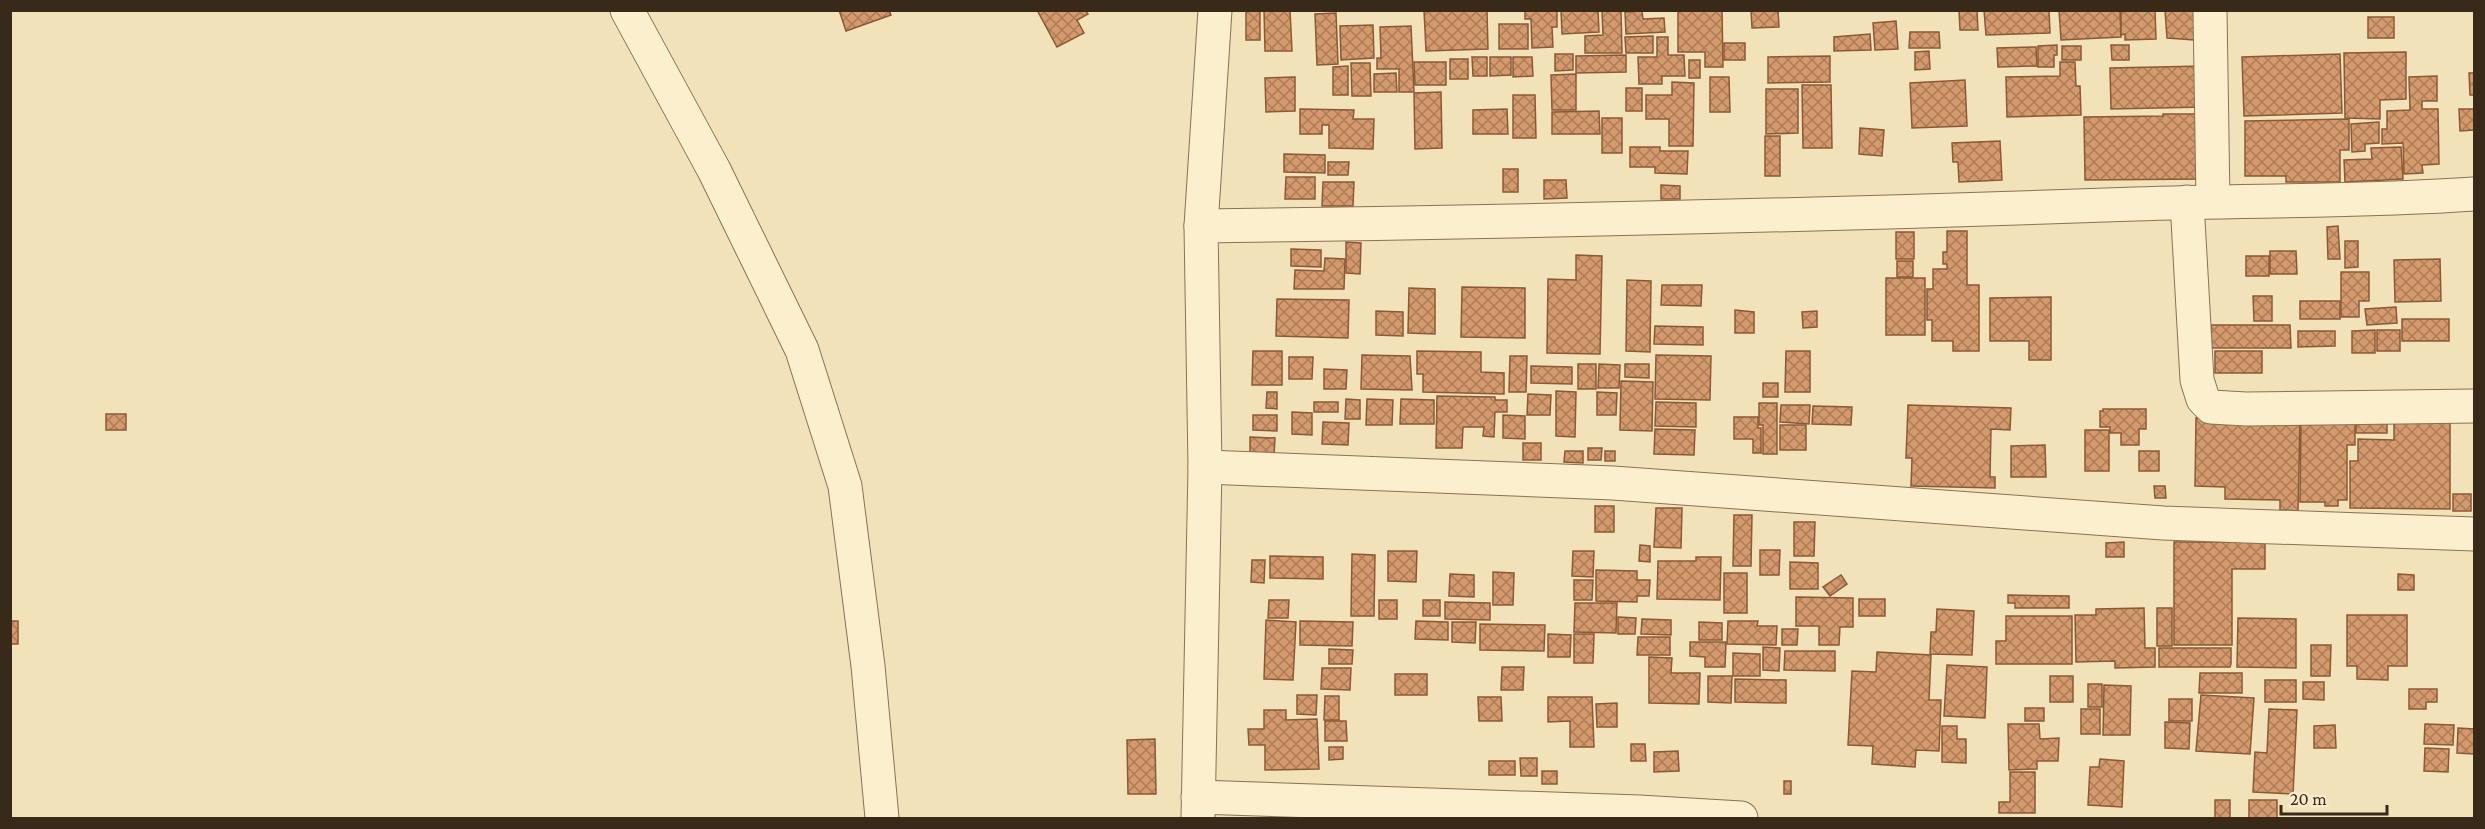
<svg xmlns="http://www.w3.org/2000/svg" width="2485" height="829" viewBox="0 0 2485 829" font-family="'Crimson Pro',serif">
  <defs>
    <pattern id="building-cross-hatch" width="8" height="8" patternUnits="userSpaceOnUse" patternTransform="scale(1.5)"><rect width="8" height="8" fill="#d4996c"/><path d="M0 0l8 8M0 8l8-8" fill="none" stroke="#ad7d58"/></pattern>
  </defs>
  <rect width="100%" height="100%" fill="#f2e2ba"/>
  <g fill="url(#building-cross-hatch)" stroke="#8c5936" stroke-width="1.5">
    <polygon points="839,10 889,10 891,15 846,31"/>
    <polygon points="1037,10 1085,10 1088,14 1077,20 1084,33 1057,47"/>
    <rect x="1246" y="10" width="14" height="30"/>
    <polygon points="1264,10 1290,10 1292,51 1265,51"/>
    <polygon points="1424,10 1487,10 1488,49 1426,51"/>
    <polygon points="1525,10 1557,10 1557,27 1552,27 1553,47 1532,48 1531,19 1525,19"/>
    <polygon points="1561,10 1598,10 1599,32 1562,34"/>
    <polygon points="1621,10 1622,53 1585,53 1585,36 1603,35 1602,11"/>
    <polygon points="1678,10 1722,10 1723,67 1705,67 1705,52 1678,52"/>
    <polygon points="1751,10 1778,10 1779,27 1752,28"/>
    <polygon points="1959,10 1977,10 1978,30 1960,30"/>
    <polygon points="1984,10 2049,10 2050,33 1986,35"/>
    <polygon points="2059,10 2120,10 2121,37 2061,40"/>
    <polygon points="2155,10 2156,39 2125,40 2125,34 2121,35 2121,11"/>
    <polygon points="2165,10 2207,10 2208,41 2167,38"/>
    <polygon points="1642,11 1643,19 1664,18 1665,32 1626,34 1625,12"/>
    <polygon points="1336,13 1338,64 1317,65 1315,14"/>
    <rect x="2368" y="17" width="26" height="21"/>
    <polygon points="1896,21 1898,49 1875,50 1873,23"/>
    <rect x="1499" y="24" width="29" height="25"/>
    <polygon points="1373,25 1374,58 1341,60 1340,26"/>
    <polygon points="1411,26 1414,92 1399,92 1399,69 1377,69 1377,58 1381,58 1380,27"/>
    <polygon points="1910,32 1939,32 1940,48 1909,48"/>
    <polygon points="1870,34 1871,50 1834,51 1834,37"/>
    <polygon points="1653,36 1653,53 1626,53 1625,37"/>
    <polygon points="1657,37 1668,37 1668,55 1684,55 1685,76 1662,76 1662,84 1639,84 1638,57 1657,57"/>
    <rect x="1724" y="43" width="21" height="17"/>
    <polygon points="2057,45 2057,55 2054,55 2054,67 2038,67 2038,46"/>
    <polygon points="2111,45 2129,45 2129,60 2112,60"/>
    <rect x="2062" y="46" width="19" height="14"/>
    <polygon points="2036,47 2037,66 1998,67 1997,48"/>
    <polygon points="1929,51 1930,69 1915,70 1915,52"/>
    <polygon points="2406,52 2406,99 2380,100 2380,119 2345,118 2344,53"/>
    <polygon points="1555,54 1573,54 1573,70 1555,71"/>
    <polygon points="2340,54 2342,113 2244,116 2242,57"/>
    <polygon points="1626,55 1626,72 1576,73 1576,56"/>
    <polygon points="1830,56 1830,82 1768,83 1768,57"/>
    <polygon points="1472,57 1487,57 1487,76 1473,76"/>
    <polygon points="1490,57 1511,57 1511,75 1490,76"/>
    <polygon points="1513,57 1532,57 1533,76 1513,77"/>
    <rect x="1450" y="59" width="18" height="20"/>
    <rect x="1689" y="60" width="11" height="18"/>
    <polygon points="1414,62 1446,62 1446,85 1415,85"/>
    <polygon points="2060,62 2075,62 2076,86 2080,86 2081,115 2007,117 2006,77 2060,76"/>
    <polygon points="1351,63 1370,63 1371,96 1352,96"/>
    <polygon points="1348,66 1348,95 1333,95 1333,67"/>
    <polygon points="2203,66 2204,107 2111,109 2110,68"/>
    <polygon points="1396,73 1397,92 1374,92 1374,74"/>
    <polygon points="2469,73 2474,73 2474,95 2470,95"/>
    <polygon points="1576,74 1576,110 1552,110 1551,75"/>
    <polygon points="2437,76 2437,101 2422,101 2422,109 2438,109 2439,164 2422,165 2423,173 2404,174 2403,143 2382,144 2382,129 2387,129 2387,111 2410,110 2409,77"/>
    <polygon points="1295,77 1295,111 1266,112 1265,78"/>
    <polygon points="1710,77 1729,77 1730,112 1710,112"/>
    <polygon points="1965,80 1967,126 1912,128 1910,83"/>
    <polygon points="1672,82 1694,83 1693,146 1669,146 1669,119 1646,119 1646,95 1672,95"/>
    <polygon points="1802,85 1831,85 1832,148 1803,148"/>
    <rect x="1626" y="88" width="16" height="23"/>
    <polygon points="1766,89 1798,89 1798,133 1766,134"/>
    <polygon points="1441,92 1442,148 1415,149 1414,93"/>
    <polygon points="1513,95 1535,95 1536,138 1513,138"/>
    <polygon points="1300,109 1354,110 1353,119 1374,119 1373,149 1329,148 1329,125 1322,125 1322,134 1300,134"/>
    <polygon points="1507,109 1508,134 1473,134 1473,110"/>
    <polygon points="2459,109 2474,109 2474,130 2460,131"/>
    <polygon points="1599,111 1600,134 1552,134 1552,112"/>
    <polygon points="2163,114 2203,114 2204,179 2085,180 2084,117 2163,116"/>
    <rect x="1602" y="118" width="20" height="35"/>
    <polygon points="2349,119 2349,150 2340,150 2340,182 2286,182 2286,176 2245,176 2245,121"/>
    <polygon points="2379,122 2379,143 2365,144 2365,151 2352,152 2351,124"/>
    <polygon points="1860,128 1884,130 1882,156 1859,154"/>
    <rect x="1765" y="136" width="15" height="40"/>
    <polygon points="2000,141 2002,180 1959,182 1958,162 1953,162 1952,143"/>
    <polygon points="1630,147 1660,147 1660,151 1688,151 1687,174 1655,173 1655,167 1630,167"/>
    <polygon points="2401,147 2403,179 2345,182 2344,160 2372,159 2371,148"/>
    <polygon points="1284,154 1325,155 1325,173 1284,172"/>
    <polygon points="1328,162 1349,162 1348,175 1328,175"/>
    <rect x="1503" y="169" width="15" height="23"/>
    <polygon points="1286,177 1315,177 1315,199 1285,199"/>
    <polygon points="1544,180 1566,180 1567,198 1544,199"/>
    <polygon points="1323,182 1354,182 1353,206 1322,206"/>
    <polygon points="1661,185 1680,186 1680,199 1661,199"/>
    <polygon points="2338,226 2340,259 2328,259 2327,227"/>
    <polygon points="1947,231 1967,231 1967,285 1979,285 1979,351 1953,351 1953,341 1932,341 1932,320 1927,320 1927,289 1933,289 1933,269 1947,269 1947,264 1943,264 1943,252 1947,252"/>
    <rect x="1896" y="232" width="18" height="27"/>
    <polygon points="2345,241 2358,241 2358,267 2345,268"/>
    <polygon points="1346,242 1361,243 1360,274 1346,273"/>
    <polygon points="1291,249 1321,250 1321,267 1291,266"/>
    <polygon points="2270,251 2296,251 2297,274 2270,274"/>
    <polygon points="1576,255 1602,256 1600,354 1547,353 1548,279 1576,280"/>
    <rect x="2246" y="256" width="23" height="20"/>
    <polygon points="1325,258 1345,259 1344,289 1294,289 1295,270 1324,271"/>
    <polygon points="2440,259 2441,301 2395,302 2394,260"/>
    <rect x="1897" y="261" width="16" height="16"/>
    <polygon points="2341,272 2369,272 2369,301 2359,301 2359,317 2341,317"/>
    <rect x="1886" y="278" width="39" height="57"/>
    <polygon points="1627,280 1651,281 1650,352 1626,351"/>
    <polygon points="1662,285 1702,285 1701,306 1661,305"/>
    <polygon points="1462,287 1525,288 1525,338 1461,337"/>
    <polygon points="1409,288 1435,289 1435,334 1408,333"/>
    <polygon points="2253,296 2272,296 2272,321 2254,321"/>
    <polygon points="2051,297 2051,360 2029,360 2029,341 1990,341 1990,298"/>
    <polygon points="1277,299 1349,300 1348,338 1276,336"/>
    <rect x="2300" y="301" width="40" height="18"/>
    <polygon points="2396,307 2397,323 2367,325 2365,309"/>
    <polygon points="1735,310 1754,312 1754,333 1735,333"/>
    <polygon points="1376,311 1403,312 1403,336 1376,335"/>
    <polygon points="1817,311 1817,327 1803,328 1802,312"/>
    <rect x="2402" y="319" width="47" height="22"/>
    <polygon points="2211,325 2290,325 2291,348 2211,348"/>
    <polygon points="1655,326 1703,327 1703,345 1654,344"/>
    <polygon points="2375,330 2375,353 2352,353 2352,331"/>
    <rect x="2377" y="330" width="23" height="21"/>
    <polygon points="2298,331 2335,331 2335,346 2298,347"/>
    <polygon points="1253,351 1282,351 1282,385 1252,385"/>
    <polygon points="1417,351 1481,352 1481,372 1504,373 1504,394 1423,392 1423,374 1417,374"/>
    <polygon points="1786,351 1810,351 1810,392 1785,392"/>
    <rect x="2215" y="351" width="47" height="22"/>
    <polygon points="1362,355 1410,356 1412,390 1361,389"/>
    <polygon points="1656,355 1711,356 1710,400 1655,399"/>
    <polygon points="1510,356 1527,356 1526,392 1509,392"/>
    <polygon points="1289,357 1313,357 1312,379 1289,379"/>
    <rect x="1578" y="364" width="18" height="25"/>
    <polygon points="1599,364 1620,365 1619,388 1598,388"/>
    <polygon points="1625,364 1649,364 1649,378 1625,377"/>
    <polygon points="1531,366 1572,367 1572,384 1531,383"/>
    <polygon points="1324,369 1347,370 1346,389 1324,389"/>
    <polygon points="1621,381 1653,382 1652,431 1620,430"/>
    <rect x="1763" y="383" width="15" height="14"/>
    <polygon points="1556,391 1576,392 1575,437 1556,436"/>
    <polygon points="1267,392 1277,392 1277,409 1266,408"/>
    <polygon points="1597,392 1617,393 1616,415 1597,415"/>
    <polygon points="1528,394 1551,395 1550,415 1527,415"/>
    <polygon points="1437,396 1495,397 1495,400 1507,400 1507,412 1495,412 1494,437 1483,436 1484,427 1463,427 1462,448 1436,448"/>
    <polygon points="1346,399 1360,400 1360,419 1345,419"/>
    <polygon points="1367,399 1393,400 1392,425 1366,425"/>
    <polygon points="1401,399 1434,400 1434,424 1400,424"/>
    <rect x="1314" y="402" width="24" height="10"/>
    <polygon points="1656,402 1696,403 1696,427 1655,426"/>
    <polygon points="1759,403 1777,403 1777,454 1763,454 1763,425 1759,425"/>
    <polygon points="1781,405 1810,405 1809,424 1780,422"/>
    <polygon points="1908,405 2011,408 2010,430 1991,429 1990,477 1995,477 1995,488 1911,486 1912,458 1906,458"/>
    <polygon points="1813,406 1852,407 1851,425 1812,424"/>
    <polygon points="2103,409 2146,409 2146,429 2139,429 2139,445 2121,445 2121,433 2110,433 2110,427 2100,427 2100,411 2103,411"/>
    <polygon points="1292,412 1312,413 1312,435 1292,434"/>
    <rect x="106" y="414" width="20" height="16"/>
    <polygon points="1253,415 1277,415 1277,431 1253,430"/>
    <polygon points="1503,415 1525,416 1525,439 1503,438"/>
    <polygon points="1734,417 1758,417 1758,428 1761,428 1761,453 1753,453 1753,439 1734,439"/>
    <polygon points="2196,418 2300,419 2298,511 2280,510 2280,500 2225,499 2225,487 2195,486"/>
    <polygon points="2301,418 2355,419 2355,445 2347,445 2347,500 2338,500 2338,506 2325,506 2325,502 2300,502"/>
    <rect x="2356" y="421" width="31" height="12"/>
    <polygon points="2394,421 2450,422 2450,509 2350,508 2350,461 2358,461 2358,439 2394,440"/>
    <polygon points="1323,422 1349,423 1348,445 1322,444"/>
    <rect x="1780" y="425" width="26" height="25"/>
    <polygon points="1655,429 1695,430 1694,455 1654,454"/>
    <rect x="2085" y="430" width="24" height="41"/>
    <polygon points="1250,437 1275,438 1274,456 1250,456"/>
    <rect x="1523" y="443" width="18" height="17"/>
    <polygon points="2045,445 2046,477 2011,477 2011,446"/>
    <polygon points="1588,448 1602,448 1601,460 1588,460"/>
    <polygon points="1565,451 1583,451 1583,463 1564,462"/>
    <rect x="1605" y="451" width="10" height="10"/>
    <rect x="2139" y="451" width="20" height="20"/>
    <polygon points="2154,486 2165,486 2166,498 2155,498"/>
    <rect x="2453" y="494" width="18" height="17"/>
    <rect x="1595" y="506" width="19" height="26"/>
    <polygon points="1656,508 1682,508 1681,548 1654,547"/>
    <polygon points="1734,515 1752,515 1751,566 1733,566"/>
    <polygon points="1794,522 1815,522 1814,556 1794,556"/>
    <polygon points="2124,542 2124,557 2106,557 2106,543"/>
    <polygon points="2174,542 2265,542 2265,569 2232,569 2232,645 2174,645"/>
    <polygon points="1640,545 1650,546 1650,562 1639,561"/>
    <polygon points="1760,550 1780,550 1779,575 1760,575"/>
    <polygon points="1388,551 1417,551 1416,582 1388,581"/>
    <polygon points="1573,551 1594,551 1593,577 1572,576"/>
    <polygon points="1352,554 1375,555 1374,616 1351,616"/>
    <polygon points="1270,556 1323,557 1323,579 1270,578"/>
    <polygon points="1696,557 1721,557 1720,600 1657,599 1658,561 1696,561"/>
    <polygon points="1252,560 1265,560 1264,583 1251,582"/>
    <polygon points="1790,562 1818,563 1818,589 1790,589"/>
    <polygon points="1596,570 1637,571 1637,580 1650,580 1649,596 1637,596 1637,602 1596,601"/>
    <polygon points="1493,572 1514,573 1513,605 1493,605"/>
    <rect x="1724" y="573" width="23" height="40"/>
    <polygon points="1450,574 1474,575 1474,597 1449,596"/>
    <polygon points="2398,574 2414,575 2414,590 2398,590"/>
    <polygon points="1841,575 1847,584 1830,596 1823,587"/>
    <polygon points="1574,580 1593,580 1592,600 1574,600"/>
    <polygon points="2008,595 2069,596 2069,608 2015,608 2015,603 2008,603"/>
    <polygon points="1796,597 1853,598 1853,627 1840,627 1839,645 1819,645 1819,626 1796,626"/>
    <rect x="1859" y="599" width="26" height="17"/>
    <polygon points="1269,600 1289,600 1288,618 1268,618"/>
    <rect x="1379" y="600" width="18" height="19"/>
    <rect x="1423" y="600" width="17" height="16"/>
    <polygon points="1445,602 1490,603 1490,620 1445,619"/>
    <polygon points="1575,603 1617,603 1616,633 1574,632"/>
    <polygon points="2144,608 2145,648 2155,648 2155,667 2115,668 2115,661 2076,662 2075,615 2096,615 2096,609"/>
    <rect x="2157" y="608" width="15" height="38"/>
    <polygon points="1937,609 1974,611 1972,655 1930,654 1931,632 1936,632"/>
    <polygon points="2347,615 2407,615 2407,666 2388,666 2388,680 2357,679 2357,666 2347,666"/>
    <polygon points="2006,616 2072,616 2072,664 1996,664 1996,641 2006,641"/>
    <polygon points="1618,617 1636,618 1635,634 1618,634"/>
    <polygon points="2238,618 2296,619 2296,668 2237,667"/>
    <polygon points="1642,619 1671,620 1671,635 1641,634"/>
    <polygon points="1266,620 1296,622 1293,680 1264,679"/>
    <rect x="10" y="621" width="8" height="23"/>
    <polygon points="1300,621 1353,622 1352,646 1300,645"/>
    <polygon points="1416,621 1448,622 1448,640 1415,639"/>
    <polygon points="1728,621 1758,621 1757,626 1777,626 1776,645 1727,644"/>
    <polygon points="1452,622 1476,622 1475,643 1452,642"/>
    <polygon points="1699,622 1722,623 1722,640 1699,640"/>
    <polygon points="1480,624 1545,625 1544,651 1480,650"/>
    <polygon points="1782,629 1798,629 1797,645 1782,645"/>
    <polygon points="1548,634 1571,635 1570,657 1548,657"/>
    <polygon points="1574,634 1594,634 1593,663 1574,663"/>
    <polygon points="1638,637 1670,637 1670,655 1637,655"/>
    <polygon points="1690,642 1726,642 1725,667 1705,667 1705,657 1690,656"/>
    <polygon points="2311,645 2331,645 2330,676 2311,676"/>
    <polygon points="1763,647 1780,648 1779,671 1763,670"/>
    <polygon points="2159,648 2231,648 2231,664 2230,667 2159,667"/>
    <polygon points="1329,649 1353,650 1352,664 1329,664"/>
    <polygon points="1785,651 1835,651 1835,671 1784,670"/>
    <polygon points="1877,652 1931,655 1929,700 1941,700 1939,751 1916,750 1915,767 1872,764 1873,746 1848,745 1852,671 1876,672"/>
    <polygon points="1733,653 1760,654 1760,676 1733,676"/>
    <polygon points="1649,657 1672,658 1671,673 1700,673 1699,704 1649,703"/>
    <polygon points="1947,665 1987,667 1985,718 1944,716"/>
    <polygon points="1502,667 1524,667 1523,690 1501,690"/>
    <polygon points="1322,668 1351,668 1350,690 1321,689"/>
    <polygon points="2200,673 2242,673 2242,693 2199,693"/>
    <rect x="1395" y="674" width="32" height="21"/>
    <polygon points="1708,676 1732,676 1731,703 1708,702"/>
    <rect x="2050" y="676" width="23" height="26"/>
    <polygon points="1735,679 1786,680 1786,703 1735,702"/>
    <rect x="2265" y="680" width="31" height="22"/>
    <polygon points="2303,682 2324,682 2324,700 2303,699"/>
    <rect x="2088" y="684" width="14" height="23"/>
    <polygon points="2104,685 2131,686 2130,735 2103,735"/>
    <polygon points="2409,689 2437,689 2437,702 2426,702 2426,709 2409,709"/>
    <polygon points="1297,695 1317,695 1316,715 1297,714"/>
    <polygon points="2201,695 2254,698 2250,754 2196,751"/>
    <polygon points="1325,696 1339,696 1339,720 1324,720"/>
    <polygon points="1478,697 1501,697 1502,721 1479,721"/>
    <polygon points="1548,697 1592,697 1594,747 1570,747 1570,721 1548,722"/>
    <rect x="2169" y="699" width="23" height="22"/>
    <polygon points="1617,703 1617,727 1597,727 1596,704"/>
    <rect x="2025" y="708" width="19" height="13"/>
    <rect x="2081" y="709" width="19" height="25"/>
    <polygon points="2269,709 2297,710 2293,794 2253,792 2255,752 2267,753"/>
    <polygon points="1264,710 1286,710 1286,720 1317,719 1319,769 1265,770 1265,745 1249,745 1248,729 1264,729"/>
    <polygon points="1325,721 1346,721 1347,741 1325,741"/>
    <polygon points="2165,722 2190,723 2189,749 2165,748"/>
    <polygon points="2008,724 2039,724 2040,739 2059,738 2058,761 2037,761 2037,769 2009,770"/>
    <polygon points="2425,724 2454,725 2453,745 2424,744"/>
    <polygon points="2335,725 2336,748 2314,748 2314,726"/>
    <polygon points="1942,726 1957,726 1957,739 1966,739 1966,763 1942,762"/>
    <polygon points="2458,728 2474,729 2474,754 2457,753"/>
    <polygon points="1155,739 1156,794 1128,794 1127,740"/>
    <polygon points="1631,744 1645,744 1646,761 1631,761"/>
    <polygon points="1329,747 1343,747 1343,759 1329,760"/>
    <polygon points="2425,748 2449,749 2448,772 2424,771"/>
    <polygon points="1678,751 1679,771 1654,772 1654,752"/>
    <polygon points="1520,758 1537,758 1537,776 1521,776"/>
    <polygon points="2100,759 2124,761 2122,807 2088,805 2090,767 2099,767"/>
    <rect x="1489" y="761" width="26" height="14"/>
    <rect x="1542" y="771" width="15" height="13"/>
    <polygon points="2010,772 2035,772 2035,813 1999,813 1999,802 2010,802"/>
    <rect x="1784" y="781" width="7" height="13"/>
    <rect x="2215" y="800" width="15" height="18"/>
    <rect x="2249" y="800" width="28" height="18"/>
  </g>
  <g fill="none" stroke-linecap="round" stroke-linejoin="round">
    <defs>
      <g id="minor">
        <polyline points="627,10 714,170 802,350 845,486 868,666 882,818"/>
        <polyline points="2210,10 2213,201"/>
        <polyline points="2187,202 2197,380 2203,399 2211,407 2246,409 2474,406"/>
        <path d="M1201 226C1513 222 1824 215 2135 204 2248 200 2362 202 2474 194"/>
        <polyline points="1205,467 1613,483 2163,523 2474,534"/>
        <polyline points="1198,797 1639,812 1741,818"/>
        <polyline points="1198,818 1205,467 1201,226 1215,10"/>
      </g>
    </defs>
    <use href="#minor" stroke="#8a7153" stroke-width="35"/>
    <use href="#minor" stroke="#fcefce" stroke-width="33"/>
  </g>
  <rect width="2485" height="829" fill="none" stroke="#382919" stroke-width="24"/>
  <path d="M2281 805v9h106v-9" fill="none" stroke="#382919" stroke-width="3"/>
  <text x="2290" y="805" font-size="18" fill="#382919" stroke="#f9ecca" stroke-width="4.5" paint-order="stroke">20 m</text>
</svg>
